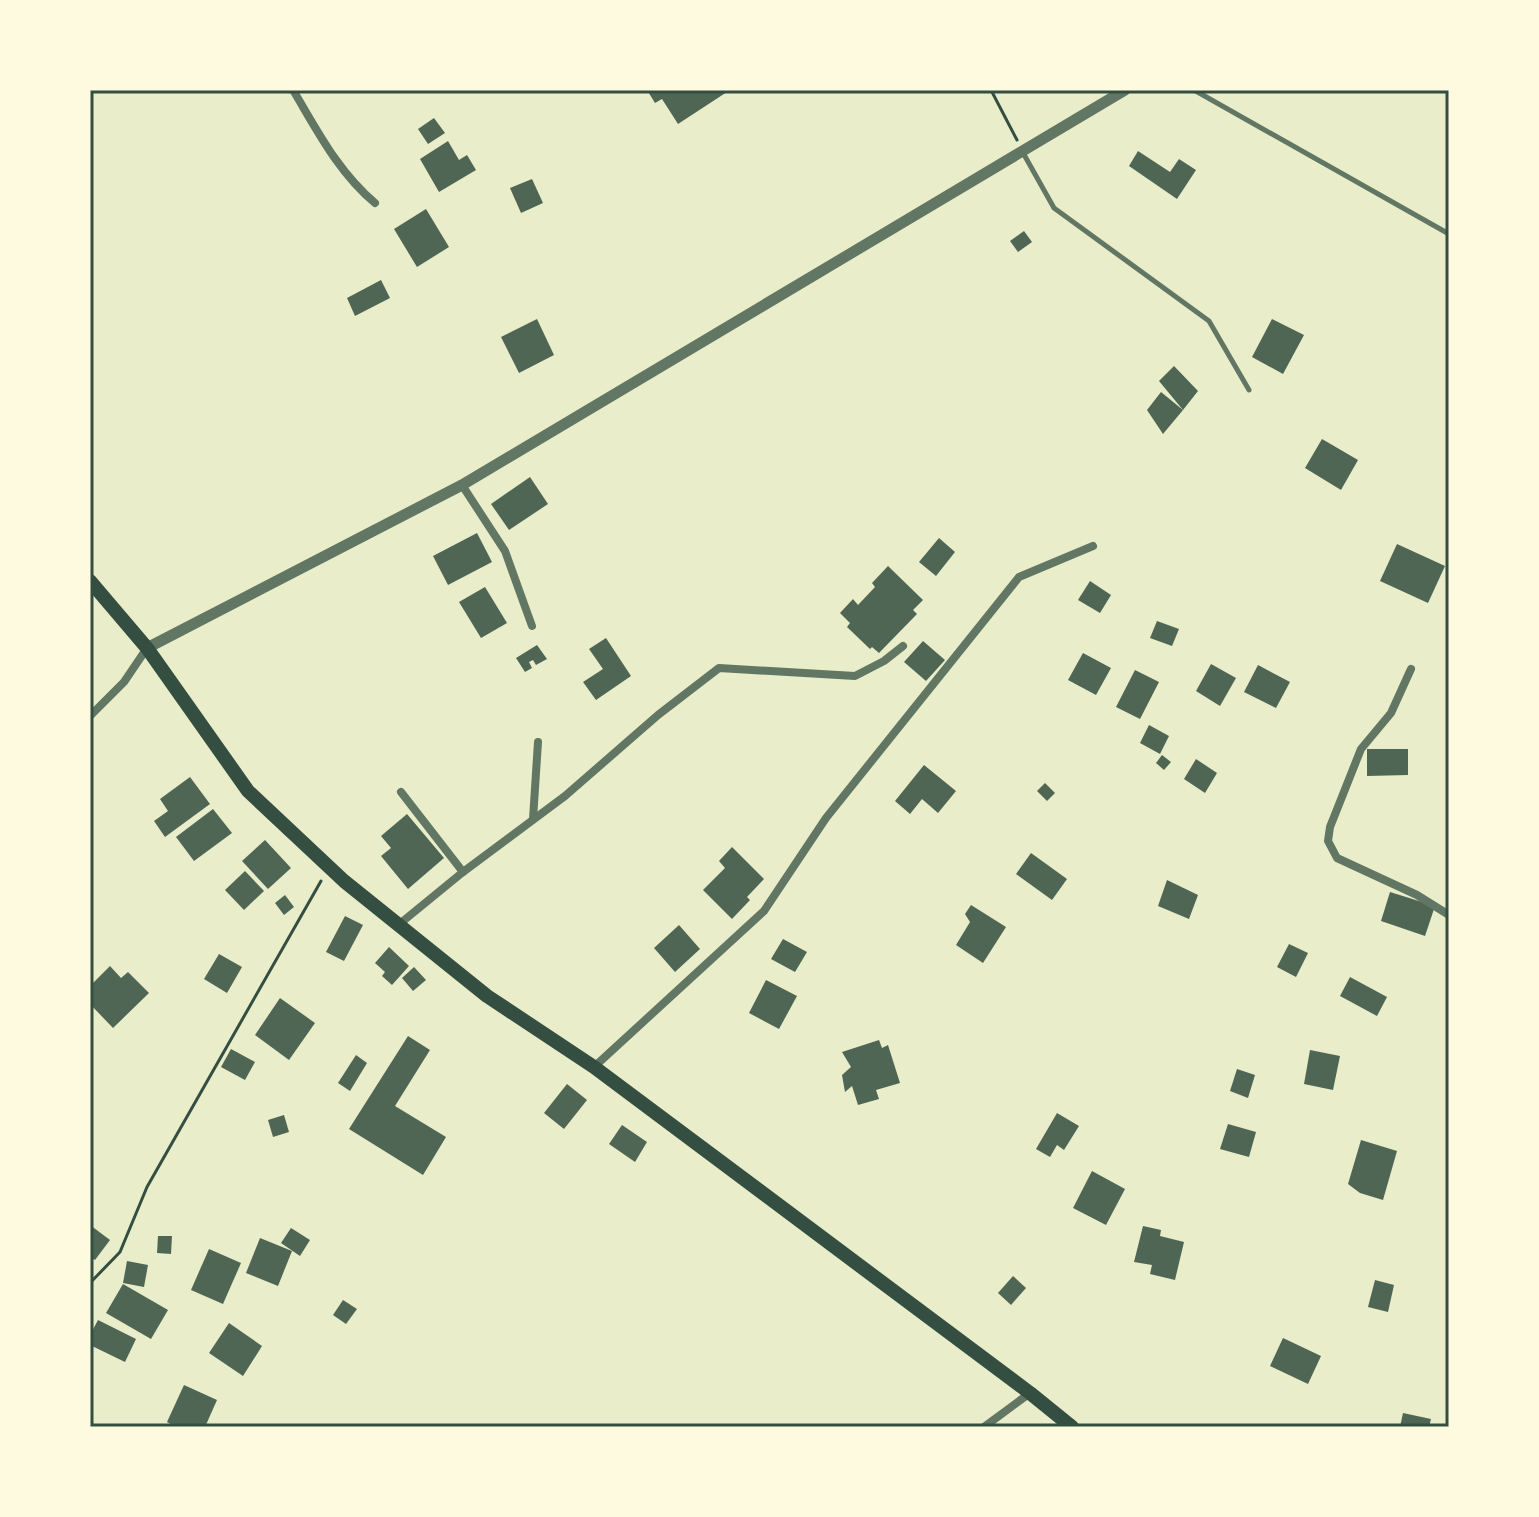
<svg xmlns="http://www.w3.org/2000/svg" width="1539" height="1517" viewBox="0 0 1539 1517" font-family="'Asap Condensed',sans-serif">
  <rect width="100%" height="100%" fill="#e9edc9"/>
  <g fill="#4f6655">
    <polygon points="647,90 730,90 678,124 662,99 655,103"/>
    <polygon points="434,118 445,133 428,144 418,129"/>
    <polygon points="448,141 459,160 467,155 476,170 439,192 420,159"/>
    <polygon points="1138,151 1170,172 1179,159 1196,170 1177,199 1129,166"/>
    <polygon points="532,179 543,203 521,213 510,188"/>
    <polygon points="426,209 449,247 417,267 394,229"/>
    <polygon points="1024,231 1032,242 1018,252 1010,241"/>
    <polygon points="381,280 390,298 355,316 347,298"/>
    <polygon points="537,319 554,355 519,373 501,337"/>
    <polygon points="1272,319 1304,335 1283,374 1252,357"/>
    <polygon points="1174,366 1198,391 1183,410 1159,381"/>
    <polygon points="1161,392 1183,410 1163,434 1147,410"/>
    <polygon points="1322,439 1358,460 1341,490 1305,468"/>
    <polygon points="530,477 548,504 509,530 491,504"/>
    <polygon points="477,533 492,562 448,585 433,556"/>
    <polygon points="939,538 955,552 936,576 919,562"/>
    <polygon points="1397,544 1445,566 1428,603 1380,581"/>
    <polygon points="888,566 923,600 913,610 917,614 879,653 872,647 870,649 847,627 850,623 840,613 853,599 858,605 875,587 872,583"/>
    <polygon points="1090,581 1111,595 1100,613 1078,600"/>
    <polygon points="485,587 507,623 481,638 459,602"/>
    <polygon points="1157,621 1179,629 1172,646 1150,638"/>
    <polygon points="606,638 631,676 596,700 583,682 603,669 589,649"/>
    <polygon points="923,641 945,660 926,681 904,662"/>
    <polygon points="537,645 547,659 536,665 533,660 529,662 532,668 525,672 516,658"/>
    <polygon points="1083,653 1111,668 1096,695 1068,680"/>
    <polygon points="1211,664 1236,678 1220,706 1196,691"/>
    <polygon points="1258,665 1290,682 1276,708 1244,692"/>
    <polygon points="1135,670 1159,682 1140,719 1116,707"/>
    <polygon points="1149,725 1169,736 1160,754 1140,743"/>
    <polygon points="1367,749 1408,749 1408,775 1367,776"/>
    <polygon points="1162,755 1171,762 1164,770 1156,763"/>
    <polygon points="1196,759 1217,773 1205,793 1184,779"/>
    <polygon points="924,765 956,791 938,813 922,799 910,814 895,801"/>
    <polygon points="190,777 210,804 165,837 154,821 168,811 160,799"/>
    <polygon points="1045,783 1055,793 1047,801 1037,791"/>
    <polygon points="213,809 232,833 194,861 176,837"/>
    <polygon points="407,814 444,858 408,889 381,856 391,848 381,836"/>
    <polygon points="265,840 291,868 268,889 242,861"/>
    <polygon points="732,847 764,879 747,897 750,900 732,919 703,890 725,868 719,861"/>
    <polygon points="1031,853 1067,879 1052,900 1016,874"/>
    <polygon points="245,871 264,891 244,910 225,890"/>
    <polygon points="1167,880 1198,895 1189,919 1158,906"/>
    <polygon points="1390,892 1435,906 1425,936 1381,921"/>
    <polygon points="285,895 294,907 284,915 275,903"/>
    <polygon points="971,905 1006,927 983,963 956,945 970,922 965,914"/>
    <polygon points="345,916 363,925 344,961 326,952"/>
    <polygon points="679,925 700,949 675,972 654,948"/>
    <polygon points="783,939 807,952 795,972 771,959"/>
    <polygon points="1289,944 1308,953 1296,977 1277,967"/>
    <polygon points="389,947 409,966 392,985 382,976 385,972 375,963"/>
    <polygon points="219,954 242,967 227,993 204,979"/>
    <polygon points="110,966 121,978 128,972 149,993 113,1028 90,1004 90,986"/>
    <polygon points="414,967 426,980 413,991 402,978"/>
    <polygon points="1350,977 1387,997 1377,1016 1340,996"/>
    <polygon points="766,980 797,996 779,1029 749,1013"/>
    <polygon points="280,998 315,1023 289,1060 255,1035"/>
    <polygon points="408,1036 430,1050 395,1106 446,1137 423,1175 349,1129"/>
    <polygon points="879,1040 882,1048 888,1045 900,1083 876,1090 879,1099 858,1105 852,1086 845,1092 842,1075 851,1067 842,1052"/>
    <polygon points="231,1049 255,1062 245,1080 221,1067"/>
    <polygon points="1310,1050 1340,1056 1333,1090 1304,1084"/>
    <polygon points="356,1055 367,1063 350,1091 338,1083"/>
    <polygon points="1237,1069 1255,1075 1248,1098 1230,1091"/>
    <polygon points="567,1084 587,1100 564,1129 544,1113"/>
    <polygon points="1057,1113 1079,1126 1064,1150 1057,1145 1050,1157 1036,1149"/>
    <polygon points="284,1115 289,1132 273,1137 268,1120"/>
    <polygon points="1228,1124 1256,1132 1249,1157 1220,1149"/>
    <polygon points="622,1125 647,1142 635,1162 609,1144"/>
    <polygon points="1361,1140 1397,1151 1383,1200 1360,1193 1348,1184"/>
    <polygon points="1092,1171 1125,1189 1106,1225 1073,1208"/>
    <polygon points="90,1225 110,1240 95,1260 90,1257"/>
    <polygon points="1143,1226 1161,1230 1160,1236 1184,1242 1175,1280 1150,1274 1152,1265 1134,1262"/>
    <polygon points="291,1228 310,1240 300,1256 281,1243"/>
    <polygon points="158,1236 172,1236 171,1254 157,1253"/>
    <polygon points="260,1238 292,1251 278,1286 246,1273"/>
    <polygon points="209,1249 241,1263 223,1304 191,1290"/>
    <polygon points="127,1261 148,1265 144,1287 123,1283"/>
    <polygon points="1013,1276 1026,1288 1011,1305 998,1293"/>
    <polygon points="1375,1280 1394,1285 1388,1312 1368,1307"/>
    <polygon points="123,1284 168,1310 151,1339 106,1313"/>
    <polygon points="343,1300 357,1309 346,1324 333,1315"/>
    <polygon points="98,1320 136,1339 125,1362 90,1345 90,1335"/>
    <polygon points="229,1323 262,1346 243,1376 209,1353"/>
    <polygon points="1283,1338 1321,1356 1308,1384 1270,1366"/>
    <polygon points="184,1385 217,1400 205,1427 176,1427 167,1422"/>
    <polygon points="1403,1413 1431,1419 1429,1427 1400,1427"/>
  </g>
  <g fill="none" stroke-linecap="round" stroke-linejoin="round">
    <g stroke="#344e41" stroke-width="3">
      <polyline points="991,90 1017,140"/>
      <polyline points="90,1283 120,1252 147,1187 321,881"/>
    </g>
    <g stroke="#617663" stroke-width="5">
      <polyline points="1194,90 1449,234"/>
      <polyline points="1022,151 1054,208 1209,321 1249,390"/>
    </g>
    <g stroke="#617663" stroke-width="8">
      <path d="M293 90C317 130 338 172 375 203"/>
      <polyline points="462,485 505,551 532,626"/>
      <polyline points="1411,669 1391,713 1361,749 1330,827 1328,841 1337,858 1417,895 1449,915"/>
      <polyline points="90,716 124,682 147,648"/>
      <polyline points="401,792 463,872"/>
      <polyline points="533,819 538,742"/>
      <polyline points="397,926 463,872 565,796 658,715 719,668 855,676 884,661 903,646"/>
      <polyline points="594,1067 764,911 826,818 1019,577 1093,546"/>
      <polyline points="984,1427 1030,1393"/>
    </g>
    <polyline stroke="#617663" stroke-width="11" points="147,648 462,485 1125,90"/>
    <polyline stroke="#344e41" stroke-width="14" points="90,581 147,648 248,791 344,881 487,996 594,1067 1030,1393 1072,1427"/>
  </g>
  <rect width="1539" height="1517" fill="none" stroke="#fefae0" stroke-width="184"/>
  <rect x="92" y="92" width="1355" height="1333" fill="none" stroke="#344e41" stroke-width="3"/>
</svg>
